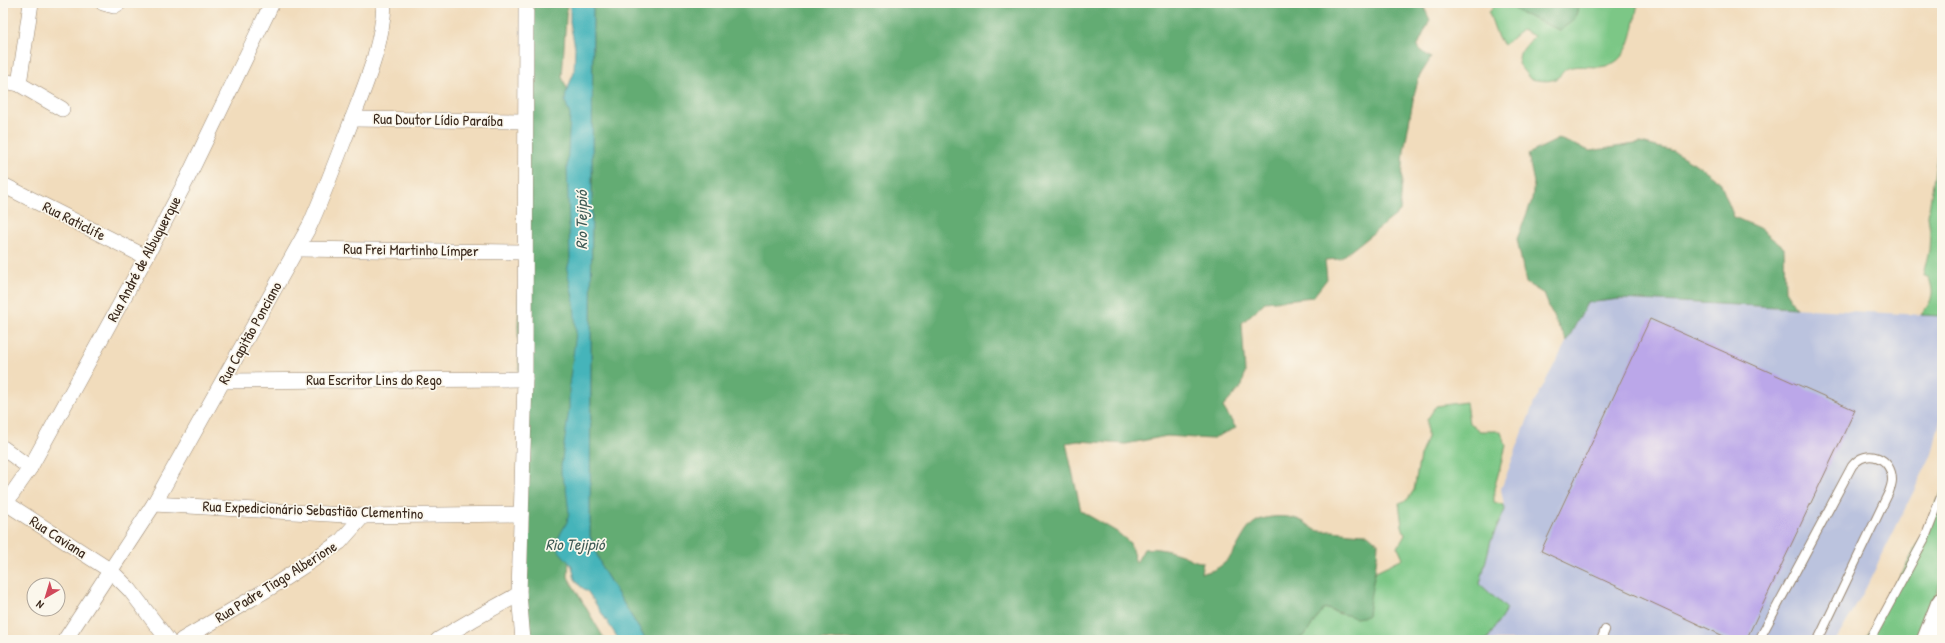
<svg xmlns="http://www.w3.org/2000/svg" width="1945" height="643" viewBox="0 0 1945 643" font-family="'Patrick Hand',sans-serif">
  <rect width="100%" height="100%" fill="#fbf7ec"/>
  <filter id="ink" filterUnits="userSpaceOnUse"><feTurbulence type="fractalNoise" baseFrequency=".025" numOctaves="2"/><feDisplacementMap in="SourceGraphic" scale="8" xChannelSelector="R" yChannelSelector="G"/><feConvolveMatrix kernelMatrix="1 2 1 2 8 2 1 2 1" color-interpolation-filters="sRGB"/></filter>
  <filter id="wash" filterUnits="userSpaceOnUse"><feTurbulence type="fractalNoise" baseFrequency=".012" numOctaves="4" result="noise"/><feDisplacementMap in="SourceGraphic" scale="16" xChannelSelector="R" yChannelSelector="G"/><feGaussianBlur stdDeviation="0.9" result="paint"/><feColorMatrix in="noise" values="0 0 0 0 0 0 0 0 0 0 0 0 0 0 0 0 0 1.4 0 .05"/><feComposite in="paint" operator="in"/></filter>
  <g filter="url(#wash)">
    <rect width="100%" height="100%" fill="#f1dcbc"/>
    <polygon fill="#bbc3de" points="1620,299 1942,316 1942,413 1932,454 1862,596 1836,640 1487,640 1507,609 1480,584 1491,540 1505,510 1501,489 1534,403 1587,303"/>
    <g fill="#7bc786" stroke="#5b7852">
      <path d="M1495 3H1507L1522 14 1560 30 1574 19 1580 3H1638C1633 28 1632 65 1599 67 1588 67 1578 65 1568 68 1563 70 1561 76 1557 78 1549 83 1538 80 1530 79L1518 64 1520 53 1534 36 1522 30 1504 45 1498 38 1489 13Z"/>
      <path d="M1942 124V316L1921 315C1932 300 1935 296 1929 278L1923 275 1929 250 1930 232 1928 216Z"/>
      <polygon points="1466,402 1469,423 1480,431 1501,431 1506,446 1494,489 1494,502 1504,505 1505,510 1491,540 1480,584 1507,609 1487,640 1296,640 1305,635 1324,608 1340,614 1368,616 1369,594 1376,571 1403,558 1398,547 1405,535 1402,526 1399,503 1407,500 1414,490 1420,456 1427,438 1427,420 1436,406"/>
      <polygon points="1942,490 1942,577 1921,640 1865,640 1923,535"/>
    </g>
    <g fill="#64ac73" stroke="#506b48">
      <polygon points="534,3 567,3 562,77 577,111 580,359 568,577 605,640 527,640 518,326 529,47"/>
      <path d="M593 3H1422L1430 20 1417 47 1431 58 1419 77 1414 95 1404 151 1400 212 1340 259 1325 260 1327 279 1313 297 1265 302 1242 323 1245 373 1242 386 1223 407 1236 428 1211 439 1167 436 1126 444 1078 441 1066 443 1081 511 1117 532 1130 543 1136 563 1144 549C1156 547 1170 551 1182 555 1190 558 1194 562 1203 562L1201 573C1239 569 1237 529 1259 520 1273 515 1291 515 1304 522 1308 524 1312 529 1316 530 1321 532 1327 531 1332 531 1344 532 1356 534 1368 534L1378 543C1377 569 1370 591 1368 616L1356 618 1324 608 1305 635 1296 640H646L602 568 590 536Z"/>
      <polygon points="1507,3 1580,3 1574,20 1560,30 1522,14"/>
      <polygon points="1559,139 1590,151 1641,143 1673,151 1694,163 1720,182 1734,217 1759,228 1784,248 1785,291 1796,308 1620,299 1587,303 1567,341 1554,319 1544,294 1526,283 1517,239 1532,200 1534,183 1528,154"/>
    </g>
    <polygon fill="#44b4ba" stroke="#406f6c" points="570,3 593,3 590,536 602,568 646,640 619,640 588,592 580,586 575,579 572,566 559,551 557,540 567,522 569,513 566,488 561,474 561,466 569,409 569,385 576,333 574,303 567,270 570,259 567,167 570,115 565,101 566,93 574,72 575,47 570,23"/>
    <g id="blocks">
      <polygon fill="#bba7e9" points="1650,319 1855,410 1746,640 1732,640 1541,551"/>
    </g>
  </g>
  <g filter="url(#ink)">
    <use href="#blocks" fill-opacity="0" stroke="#96836d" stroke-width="1"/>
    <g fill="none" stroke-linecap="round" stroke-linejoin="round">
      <defs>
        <g id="lane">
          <polyline points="1601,640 1605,630"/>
          <path d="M1759 640 1852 466C1867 447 1892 458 1892 480 1892 484 1890 489 1889 492L1818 640"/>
          <polyline points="1870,640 1925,538 1942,494"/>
        </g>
        <g id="street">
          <polyline points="103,3 114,6 119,3"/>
          <polyline points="3,81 19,84 62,109"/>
          <polyline points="19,84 31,3"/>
          <polyline points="352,119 525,121"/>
          <polyline points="3,185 146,257"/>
          <polyline points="297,249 524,252"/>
          <polyline points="224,381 525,379"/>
          <polyline points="3,448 30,468"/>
          <polyline points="6,503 111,571 130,590 168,640"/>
          <polyline points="154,504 363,516 521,514"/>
          <polyline points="3,507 30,468 146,257 187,179 272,3"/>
          <path d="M65 640 154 504 310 225C326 189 339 153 353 117 367 81 383 42 384 3"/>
          <polyline points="182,640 273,586 340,542 363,516"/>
          <polyline points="438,640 472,620 519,594"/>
          <polyline points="523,640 519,594 525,379 526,3"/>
        </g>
        <polyline id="highway" points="1928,640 1942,604"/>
      </defs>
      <use href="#lane" stroke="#96836d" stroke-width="10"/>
      <use href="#street" stroke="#96836d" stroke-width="16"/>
      <use href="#highway" stroke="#96836d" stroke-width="24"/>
      <use href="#lane" stroke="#fff" stroke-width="8"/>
      <use href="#street" stroke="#fff" stroke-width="15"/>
      <use href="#highway" stroke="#fff" stroke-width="22"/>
    </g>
  </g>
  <g text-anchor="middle" stroke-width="3.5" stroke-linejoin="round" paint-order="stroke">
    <g font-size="15" fill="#3b2a1e" stroke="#fbf7ec">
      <text transform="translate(438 120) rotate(1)" y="5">Rua Doutor Lídio Paraíba</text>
      <text transform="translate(74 221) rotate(27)" y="5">Rua Raticlife</text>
      <text transform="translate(411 250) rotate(1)" y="5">Rua Frei Martinho Límper</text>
      <text transform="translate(144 259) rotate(-62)" y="5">Rua André de Albuquerque</text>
      <text transform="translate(250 333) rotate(-61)" y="5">Rua Capitão Ponciano</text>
      <text x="374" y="385">Rua Escritor Lins do Rego</text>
      <text transform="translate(313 510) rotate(2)" y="5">Rua Expedicionário Sebastião Clementino</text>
      <text transform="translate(58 537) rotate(33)" y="5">Rua Caviana</text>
      <text transform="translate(276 582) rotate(-32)" y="5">Rua Padre Tiago Alberione</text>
    </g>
    <g font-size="16" font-style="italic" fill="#3e5a55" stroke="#fbf7ec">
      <text transform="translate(581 220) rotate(-90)" y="6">Rio Tejipió</text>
      <text x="575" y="550">Rio Tejipió</text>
    </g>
  </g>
  <rect width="1945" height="643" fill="none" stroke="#fbf7ec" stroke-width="16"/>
  <g transform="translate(46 597) rotate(218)"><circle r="19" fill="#fbf7ec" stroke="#aea59a"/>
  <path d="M0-3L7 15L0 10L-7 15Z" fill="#d1495b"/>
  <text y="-6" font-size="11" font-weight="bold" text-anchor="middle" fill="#3b2a1e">N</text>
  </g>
</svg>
